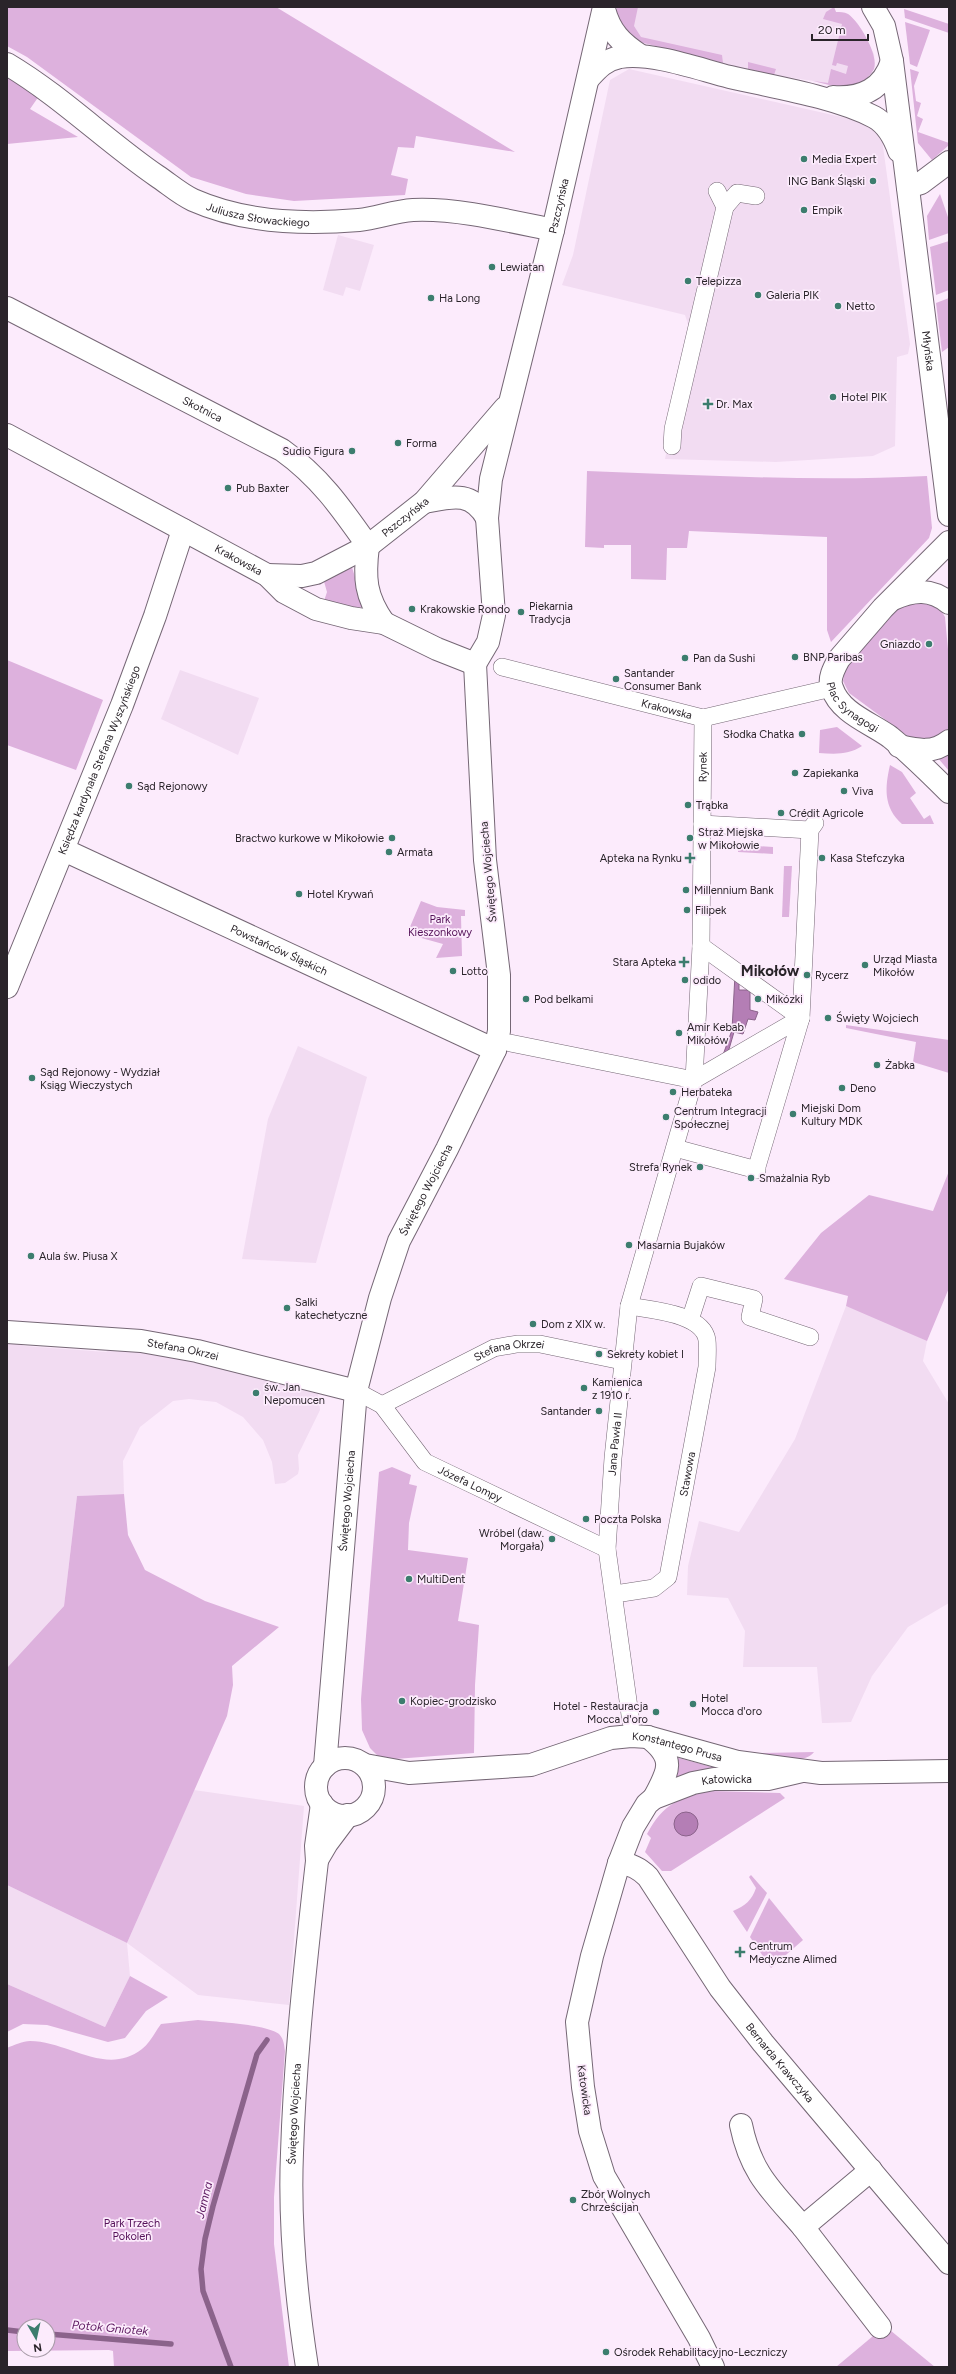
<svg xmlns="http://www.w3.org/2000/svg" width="956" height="2374" viewBox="0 0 956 2374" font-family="Figtree,sans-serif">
  <rect width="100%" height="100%" fill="#fcebfc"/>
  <g fill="#f2dcf2">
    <polygon points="617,7 834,7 836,12 848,14 858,24 874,54 875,66 871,74 843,88 813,81 773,75 640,44"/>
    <polygon points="629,69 855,120 871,127 882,139 910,344 908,354 897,357 895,446 873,456 776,462 665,459 690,330 685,315 562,285 573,255 610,80"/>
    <polygon points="338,235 374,245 360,291 346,287 343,296 323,290"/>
    <polygon points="180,670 259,698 238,755 161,719"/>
    <polygon points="298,1046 367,1077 316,1263 242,1259 268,1119"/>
    <polygon points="846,1306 875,1316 927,1341 923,1361 949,1404 949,1603 908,1627 872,1676 851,1722 827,1723 822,1723 817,1667 743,1667 745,1631 728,1598 687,1595 688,1566 699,1521 739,1532 795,1439"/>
    <polygon points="7,1340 14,1341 24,1346 106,1352 114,1347 183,1359 318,1394 320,1410 298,1455 299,1469 298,1474 285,1483 275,1484 272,1462 263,1440 243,1417 216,1402 189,1399 173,1401 140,1427 123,1461 124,1494 77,1496 64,1606 7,1668"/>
    <polygon points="194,1790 304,1806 289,2005 198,1995 127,1943 130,1976 105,2027 7,1984 7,1885 127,1943"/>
  </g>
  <g fill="#ddb1dd" fill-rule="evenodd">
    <polygon points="7,7 276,7 515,152 416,136 414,148 398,147 391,175 408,179 405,195 294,201 246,194 191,177 27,57 7,46"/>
    <polygon points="617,7 638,7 634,26 641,37 722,55 723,63 632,40 616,14"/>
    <path d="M834 7 836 12C840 12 844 12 848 14 860 22 879 56 874 69 859 94 837 87 813 81L828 83 831 69 846 74 848 66 837 63 836 66 832 65 842 24 823 19 826 12Z"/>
    <polygon points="904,9 949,24 949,33 905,18"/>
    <polygon points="905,22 930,30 917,67 910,64"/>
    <polygon points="748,62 776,69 774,75 748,69"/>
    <polygon points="910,69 919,72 914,86 916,101 921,103 917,116 923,119 918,132 949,143 949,145 932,160 918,143"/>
    <polygon points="7,73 39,96 30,109 78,137 7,144"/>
    <polygon points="940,194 949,220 949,233 929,240 927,216"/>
    <polygon points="949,241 949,290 936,295 930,247"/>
    <polygon points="949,298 949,347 942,352 936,303"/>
    <path d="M587 471C701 475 814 482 927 476L932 528 929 538 831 642 827 630V537L689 531 687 548H667L666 580 631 579V545H604V548L585 547Z"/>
    <polygon points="351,564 364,607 353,608 324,601 327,592 323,578"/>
    <polygon points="927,598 942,612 945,617 949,660 949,729 936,741 913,740 849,693 843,681 845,667 897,607"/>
    <polygon points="7,660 103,700 76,770 7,745"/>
    <path d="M837 727 862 746C849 755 835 754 819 753L820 730Z"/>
    <polygon points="949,753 949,771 937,757"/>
    <path d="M890 765 902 772 916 793 910 798 924 819 930 815 934 824H902C883 807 885 787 890 765Z"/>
    <polygon points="738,845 773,847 773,854 738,852"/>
    <polygon points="784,866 792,866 789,917 782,917"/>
    <polygon points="421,901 437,907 465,910 465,916 461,916 462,956 436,958 443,944 407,934"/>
    <polygon points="846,1025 949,1040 949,1073 913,1062 916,1042 846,1028"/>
    <polygon points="949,1171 949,1288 927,1341 846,1306 848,1296 784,1279 821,1233 869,1195 933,1211"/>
    <polygon points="392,1467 411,1475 409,1484 417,1486 409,1523 408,1550 468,1558 458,1621 479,1625 475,1685 474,1753 395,1759 379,1757 370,1748 362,1730 361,1699 379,1472"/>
    <polygon points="124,1494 128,1535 145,1570 205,1601 279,1627 232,1666 233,1685 227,1716 127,1943 7,1885 7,1668 64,1606 77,1496"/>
    <path d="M814 1752C803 1766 774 1756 759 1753Z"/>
    <polygon points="675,1757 723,1770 676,1778 677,1765"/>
    <path d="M713 1791 780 1793 785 1798 671 1871H662L645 1852 651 1838 647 1834C663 1804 680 1796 713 1791Z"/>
    <path d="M751 1875 767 1893 747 1932 733 1911C745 1906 752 1900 756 1888L749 1877Z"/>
    <polygon points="769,1898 803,1940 771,1968 750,1937"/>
    <polygon points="130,1976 168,1997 146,2011 125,2038 108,2042 47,2025 23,2024 7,2032 7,1984 105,2027"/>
    <path d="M198 2020C216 2022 266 2024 279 2034 284 2039 284 2045 285 2051L274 2197V2244L289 2367H114L113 2351 109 2350 7 2351V2048C14 2045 23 2041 30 2041 68 2041 106 2077 142 2049 150 2043 155 2032 161 2024ZM24 2326H48V2350H24Z"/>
    <polygon points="885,2326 935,2367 836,2367"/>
  </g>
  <g fill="#b47eb5" stroke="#8b638b">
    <polygon points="735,975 739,975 739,990 750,990 750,1010 758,1012 755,1020 748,1019 743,1034 734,1032 727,1056 723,1055 732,1030"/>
    <circle cx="686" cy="1824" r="12"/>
  </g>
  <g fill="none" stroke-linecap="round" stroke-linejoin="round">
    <g stroke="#8b638b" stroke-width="5.5">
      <polyline points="7,2330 24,2332"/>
      <polyline points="48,2334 171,2344"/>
      <polyline points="231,2367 203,2291 201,2269 205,2239 213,2206 257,2054 267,2040"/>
    </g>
    <defs>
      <g id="pedestrian">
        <polyline points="725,207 737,193 756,196"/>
        <polyline points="672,446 673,429 725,207 717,191"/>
        <path id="s1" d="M502 667 703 718 832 688"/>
        <polyline points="702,824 810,830"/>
        <polyline points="701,946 801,1018"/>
        <polyline points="510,1043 694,1080 801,1018"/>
        <polyline points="675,1148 757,1170"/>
        <polyline points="756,1170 801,1018 810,830 815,823"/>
        <polyline points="690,1320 701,1286 754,1299 750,1317 810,1337"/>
        <path id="s2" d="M356 1391 382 1405 425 1462 607 1549"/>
        <path id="s3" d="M382 1405 494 1348 517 1344H540L622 1361"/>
        <path id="s4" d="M615 1594 654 1588 668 1577 707 1367C707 1359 708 1348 707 1340 703 1313 650 1310 629 1306"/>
        <path id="s5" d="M631 1722 607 1549 613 1458 629 1306 694 1080 701 946 703 718"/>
      </g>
      <g id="minor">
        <path id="s6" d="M7 64C61 96 106 141 157 176 169 184 180 194 193 200 245 223 303 225 359 220 377 218 395 211 413 210 457 208 509 221 553 230"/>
        <polyline points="908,187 921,183 949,162"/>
        <path id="s7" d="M7 308 282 450C320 477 342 509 368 546"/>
        <path id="s8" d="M64 850 495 1050"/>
        <path id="s9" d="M7 987 122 705 155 616 183 530"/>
        <path d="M648 1737C676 1758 669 1771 654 1798"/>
        <path id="s10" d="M619 1863C631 1864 639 1868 648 1877L720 1988 763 2043 949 2263"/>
        <path d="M741 2125C751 2174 772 2191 803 2227"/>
        <polyline points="871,2170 803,2227 880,2327"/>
        <path id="s11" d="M713 2367 699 2338 604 2176 590 2131 583 2087 577 2022 592 1956 619 1863 633 1827 647 1804 654 1798 693 1783 714 1779H768L802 1771"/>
      </g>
      <g id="tertiary">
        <path id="s12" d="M873 7 884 26 892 61 949 515"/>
        <path d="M604 9C610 32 621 43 641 56"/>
        <path d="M588 79C598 68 605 60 620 57 653 52 698 69 730 77 773 87 836 97 874 117 887 124 894 137 899 151"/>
        <path d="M833 97C862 99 883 89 892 61"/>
        <path id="s13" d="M7 435 267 575 284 592 316 609 351 618 384 623 437 649 475 664"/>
        <path d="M424 502C451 497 471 490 487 518"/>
        <path id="s14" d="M949 542 883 608 839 659C834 668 828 679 832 688 840 713 871 723 890 737 911 754 930 773 949 792"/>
        <path d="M368 546C364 578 365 596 384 623"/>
        <path id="s15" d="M267 575 302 576 316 573 368 546 424 502 505 408"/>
        <path d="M893 599C913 590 931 588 949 603"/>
        <path id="s16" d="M475 664 488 642 494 615 487 518 491 479 553 230 604 7"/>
        <path d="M899 746C917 750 933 754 949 741"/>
        <path id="s17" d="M7 1332 141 1341 197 1351 356 1391"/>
        <circle cx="345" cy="1787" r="29"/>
        <path id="s18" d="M365 1765 409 1773 531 1765 611 1738 631 1736 648 1737 738 1762 821 1773 949 1771"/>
        <path id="s19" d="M325 1766 356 1391 380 1298 399 1241 447 1149 495 1050 499 1031V975L485 860 475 664"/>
        <polyline points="317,1860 327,1843 348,1815"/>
        <path id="s20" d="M307 2367C296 2296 289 2225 292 2153 295 2056 306 1958 317 1861L316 1846 322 1804"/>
      </g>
    </defs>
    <use href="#pedestrian" stroke="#756775" stroke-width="18"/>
    <use href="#minor" stroke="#756775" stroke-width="24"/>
    <use href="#tertiary" stroke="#756775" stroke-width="24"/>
    <use href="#pedestrian" stroke="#fff" stroke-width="17"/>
    <use href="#minor" stroke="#fff" stroke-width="22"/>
    <use href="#tertiary" stroke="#fff" stroke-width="22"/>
  </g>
  <g fill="#3c7d6e" stroke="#fcebfc" stroke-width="1.5">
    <circle cx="804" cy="159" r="4"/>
    <circle cx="873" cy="181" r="4"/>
    <circle cx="804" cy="210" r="4"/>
    <circle cx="492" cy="267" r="4"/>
    <circle cx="688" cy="281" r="4"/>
    <circle cx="758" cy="295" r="4"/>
    <circle cx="431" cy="298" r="4"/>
    <circle cx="838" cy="306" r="4"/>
    <circle cx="833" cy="397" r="4"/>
    <path d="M706 398h4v4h4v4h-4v4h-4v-4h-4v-4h4z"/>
    <circle cx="398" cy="443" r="4"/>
    <circle cx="352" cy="451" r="4"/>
    <circle cx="228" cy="488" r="4"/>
    <circle cx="412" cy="609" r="4"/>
    <circle cx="521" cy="612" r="4"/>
    <circle cx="929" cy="644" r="4"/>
    <circle cx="795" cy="657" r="4"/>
    <circle cx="685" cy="658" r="4"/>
    <circle cx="616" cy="679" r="4"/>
    <circle cx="802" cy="734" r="4"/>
    <circle cx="795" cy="773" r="4"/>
    <circle cx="129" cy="786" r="4"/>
    <circle cx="844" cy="791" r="4"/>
    <circle cx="688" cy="805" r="4"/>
    <circle cx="781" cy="813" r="4"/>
    <circle cx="392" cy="838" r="4"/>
    <circle cx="690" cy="838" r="4"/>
    <circle cx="389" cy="852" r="4"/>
    <path d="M688 852h4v4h4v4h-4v4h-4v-4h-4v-4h4z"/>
    <circle cx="822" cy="858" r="4"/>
    <circle cx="686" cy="890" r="4"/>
    <circle cx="299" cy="894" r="4"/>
    <circle cx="687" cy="910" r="4"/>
    <path d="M682 956h4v4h4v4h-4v4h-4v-4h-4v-4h4z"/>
    <circle cx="865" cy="965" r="4"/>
    <circle cx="453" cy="971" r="4"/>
    <circle cx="807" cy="975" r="4"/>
    <circle cx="685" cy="980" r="4"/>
    <circle cx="526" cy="999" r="4"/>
    <circle cx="758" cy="999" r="4"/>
    <circle cx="828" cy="1018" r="4"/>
    <circle cx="679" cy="1033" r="4"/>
    <circle cx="877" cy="1065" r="4"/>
    <circle cx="32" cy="1078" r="4"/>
    <circle cx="842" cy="1088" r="4"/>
    <circle cx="673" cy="1092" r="4"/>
    <circle cx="793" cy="1114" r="4"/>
    <circle cx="666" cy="1117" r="4"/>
    <circle cx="700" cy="1167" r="4"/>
    <circle cx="751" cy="1178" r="4"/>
    <circle cx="629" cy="1245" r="4"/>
    <circle cx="31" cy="1256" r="4"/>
    <circle cx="287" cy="1308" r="4"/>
    <circle cx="533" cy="1324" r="4"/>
    <circle cx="599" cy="1354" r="4"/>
    <circle cx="584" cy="1388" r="4"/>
    <circle cx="256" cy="1393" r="4"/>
    <circle cx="599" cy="1411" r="4"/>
    <circle cx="586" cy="1519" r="4"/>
    <circle cx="552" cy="1539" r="4"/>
    <circle cx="409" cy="1579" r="4"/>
    <circle cx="402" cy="1701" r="4"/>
    <circle cx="693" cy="1704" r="4"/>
    <circle cx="656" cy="1712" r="4"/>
    <path d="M738 1946h4v4h4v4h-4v4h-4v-4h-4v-4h4z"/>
    <circle cx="573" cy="2200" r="4"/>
    <circle cx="606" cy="2352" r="4"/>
  </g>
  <g text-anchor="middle" stroke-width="3.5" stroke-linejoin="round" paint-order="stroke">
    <g font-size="11" fill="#2a242a" stroke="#fcebfc" text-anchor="start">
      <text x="812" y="163">Media Expert</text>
      <text x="865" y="185" text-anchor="end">ING Bank Śląski</text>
      <text x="812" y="214">Empik</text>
      <text x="500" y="271">Lewiatan</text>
      <text x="696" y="285">Telepizza</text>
      <text x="766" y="299">Galeria PIK</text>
      <text x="439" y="302">Ha Long</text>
      <text x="846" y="310">Netto</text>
      <text x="841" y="401">Hotel PIK</text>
      <text x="716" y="408">Dr. Max</text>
      <text x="406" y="447">Forma</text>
      <text x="344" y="455" text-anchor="end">Sudio Figura</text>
      <text x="236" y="492">Pub Baxter</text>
      <text x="529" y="610">Piekarnia<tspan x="529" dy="13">Tradycja</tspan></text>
      <text x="420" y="613">Krakowskie Rondo</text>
      <text x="921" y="648" text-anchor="end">Gniazdo</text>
      <text x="803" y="661">BNP Paribas</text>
      <text x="693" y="662">Pan da Sushi</text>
      <text x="624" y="677">Santander<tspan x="624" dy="13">Consumer Bank</tspan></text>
      <text x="794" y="738" text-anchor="end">Słodka Chatka</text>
      <text x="803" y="777">Zapiekanka</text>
      <text x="137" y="790">Sąd Rejonowy</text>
      <text x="852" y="795">Viva</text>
      <text x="696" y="809">Trąbka</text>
      <text x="789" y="817">Crédit Agricole</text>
      <text x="698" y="836">Straż Miejska<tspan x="698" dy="13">w Mikołowie</tspan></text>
      <text x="384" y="842" text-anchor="end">Bractwo kurkowe w Mikołowie</text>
      <text x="397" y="856">Armata</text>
      <text x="682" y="862" text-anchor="end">Apteka na Rynku</text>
      <text x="830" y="862">Kasa Stefczyka</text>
      <text x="694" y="894">Millennium Bank</text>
      <text x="307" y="898">Hotel Krywań</text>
      <text x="695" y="914">Filipek</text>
      <text x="873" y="963">Urząd Miasta<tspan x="873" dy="13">Mikołów</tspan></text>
      <text x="676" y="966" text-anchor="end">Stara Apteka</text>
      <text x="461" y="975">Lotto</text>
      <text x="815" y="979">Rycerz</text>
      <text x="693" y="984">odido</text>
      <text x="534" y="1003">Pod belkami</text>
      <text x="766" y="1003">Mikózki</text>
      <text x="836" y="1022">Święty Wojciech</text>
      <text x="687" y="1031">Amir Kebab<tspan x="687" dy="13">Mikołów</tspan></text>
      <text x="885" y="1069">Żabka</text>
      <text x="40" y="1076">Sąd Rejonowy - Wydział<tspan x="40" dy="13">Ksiąg Wieczystych</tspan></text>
      <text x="850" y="1092">Deno</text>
      <text x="681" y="1096">Herbateka</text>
      <text x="801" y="1112">Miejski Dom<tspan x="801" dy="13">Kultury MDK</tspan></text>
      <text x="674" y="1115">Centrum Integracji<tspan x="674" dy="13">Społecznej</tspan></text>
      <text x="692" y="1171" text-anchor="end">Strefa Rynek</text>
      <text x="759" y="1182">Smażalnia Ryb</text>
      <text x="637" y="1249">Masarnia Bujaków</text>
      <text x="39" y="1260">Aula św. Piusa X</text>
      <text x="295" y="1306">Salki<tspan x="295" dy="13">katechetyczne</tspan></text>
      <text x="541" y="1328">Dom z XIX w.</text>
      <text x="607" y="1358">Sekrety kobiet I</text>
      <text x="592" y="1386">Kamienica<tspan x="592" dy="13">z 1910 r.</tspan></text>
      <text x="264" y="1391">św. Jan<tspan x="264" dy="13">Nepomucen</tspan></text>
      <text x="591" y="1415" text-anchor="end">Santander</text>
      <text x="594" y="1523">Poczta Polska</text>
      <text x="544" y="1537" text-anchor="end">Wróbel (daw.<tspan x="544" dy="13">Morgała)</tspan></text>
      <text x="417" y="1583">MultiDent</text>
      <text x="701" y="1702">Hotel<tspan x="701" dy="13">Mocca d'oro</tspan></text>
      <text x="410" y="1705">Kopiec-grodzisko</text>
      <text x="648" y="1710" text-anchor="end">Hotel - Restauracja<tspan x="648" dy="13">Mocca d'oro</tspan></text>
      <text x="749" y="1950">Centrum<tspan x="749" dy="13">Medyczne Alimed</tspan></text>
      <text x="581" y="2198">Zbór Wolnych<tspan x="581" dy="13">Chrześcijan</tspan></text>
      <text x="614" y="2356">Ośrodek Rehabilitacyjno-Leczniczy</text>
    </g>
    <g font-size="11" fill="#2a242a" stroke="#fcebfc">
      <text dy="4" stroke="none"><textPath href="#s16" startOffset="471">Pszczyńska</textPath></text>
      <text dy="4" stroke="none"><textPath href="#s6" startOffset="298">Juliusza Słowackiego</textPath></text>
      <text dy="4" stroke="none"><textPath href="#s12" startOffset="350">Młyńska</textPath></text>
      <text dy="4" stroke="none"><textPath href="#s7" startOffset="220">Skotnica</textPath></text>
      <text dy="4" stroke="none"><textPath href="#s15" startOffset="155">Pszczyńska</textPath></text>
      <text dy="4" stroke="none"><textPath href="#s13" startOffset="263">Krakowska</textPath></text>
      <text dy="4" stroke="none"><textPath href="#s14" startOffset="220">Plac Synagogi</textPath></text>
      <text dy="4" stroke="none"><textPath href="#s1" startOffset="170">Krakowska</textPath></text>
      <text dy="4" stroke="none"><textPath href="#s9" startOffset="245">Księdza kardynała Stefana Wyszyńskiego</textPath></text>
      <text dy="4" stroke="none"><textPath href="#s5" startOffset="967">Rynek</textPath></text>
      <text transform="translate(488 872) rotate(-95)" y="4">Świętego Wojciecha</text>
      <text dy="4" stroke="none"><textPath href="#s8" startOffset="237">Powstańców Śląskich</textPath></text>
      <text dy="4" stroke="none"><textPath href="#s19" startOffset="590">Świętego Wojciecha</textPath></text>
      <text dy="4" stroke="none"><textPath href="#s17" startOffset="177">Stefana Okrzei</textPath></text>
      <text dy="4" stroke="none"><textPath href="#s3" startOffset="140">Stefana Okrzei</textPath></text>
      <text dy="4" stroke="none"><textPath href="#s5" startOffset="280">Jana Pawła II</textPath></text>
      <text dy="4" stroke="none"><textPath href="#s4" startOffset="162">Stawowa</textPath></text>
      <text dy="4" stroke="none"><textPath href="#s2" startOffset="151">Józefa Lompy</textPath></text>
      <text dy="4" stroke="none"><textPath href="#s19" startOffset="266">Świętego Wojciecha</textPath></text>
      <text dy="4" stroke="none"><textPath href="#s18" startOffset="319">Konstantego Prusa</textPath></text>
      <text dy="4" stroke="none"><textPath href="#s11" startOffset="692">Katowicka</textPath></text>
      <text dy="4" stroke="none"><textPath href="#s10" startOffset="261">Bernarda Krawczyka</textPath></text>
      <text transform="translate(585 2090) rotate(82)" y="4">Katowicka</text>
      <text dy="4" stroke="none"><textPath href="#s20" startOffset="254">Świętego Wojciecha</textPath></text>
    </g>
    <g font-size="11" fill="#551259" stroke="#fcebfc">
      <text x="440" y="923">Park<tspan x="440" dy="13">Kieszonkowy</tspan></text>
      <text x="132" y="2227">Park Trzech<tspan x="132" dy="13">Pokoleń</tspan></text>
    </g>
    <g font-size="12" font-style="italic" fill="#5e1b61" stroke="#fcebfc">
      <text transform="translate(204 2200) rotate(-76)" y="4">Jamna</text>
      <text transform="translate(110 2328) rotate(5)" y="4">Potok Gniotek</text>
    </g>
    <g font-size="15" font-weight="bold" fill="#2a242a" stroke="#fcebfc">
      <text x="770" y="976">Mikołów</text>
    </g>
  </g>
  <rect width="956" height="2374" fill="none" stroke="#2a242a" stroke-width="16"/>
  <g transform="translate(36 2338) rotate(171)"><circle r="19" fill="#fcebfc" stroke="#a89ba8"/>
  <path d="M0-3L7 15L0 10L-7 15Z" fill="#3c7d6e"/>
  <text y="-6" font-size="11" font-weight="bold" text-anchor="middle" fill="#2a242a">N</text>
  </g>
  <path d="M812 34v6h56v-6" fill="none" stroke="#2a242a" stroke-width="2"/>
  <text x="818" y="34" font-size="12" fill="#2a242a" stroke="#fcebfc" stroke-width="3" paint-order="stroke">20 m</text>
</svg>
